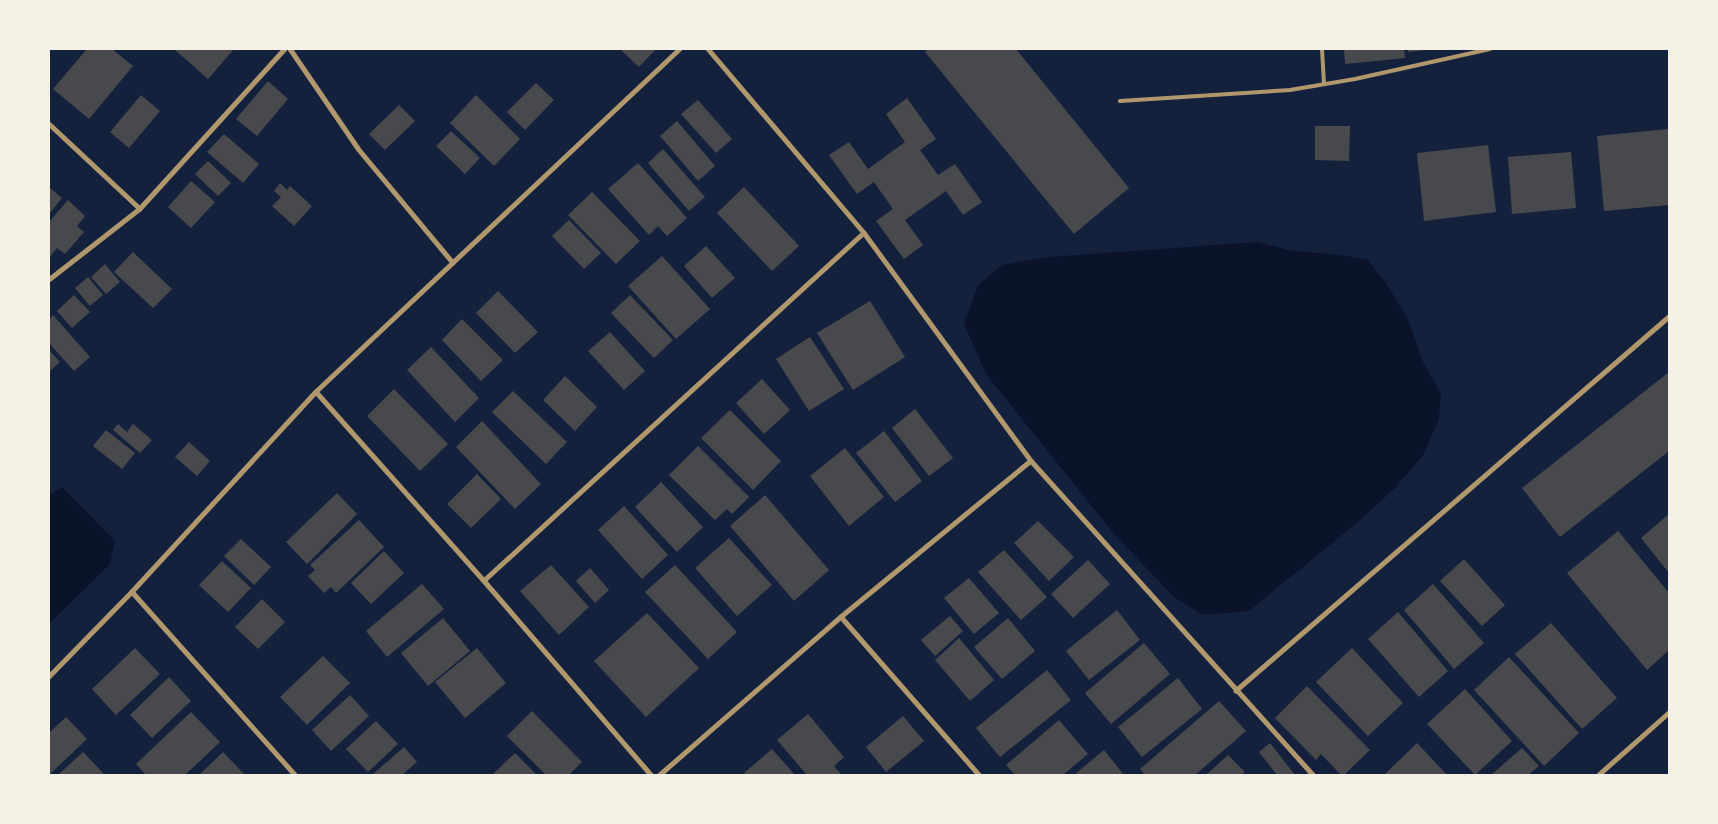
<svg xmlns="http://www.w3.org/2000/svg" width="1718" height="824" viewBox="0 0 1718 824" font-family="Karla,sans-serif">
  <rect width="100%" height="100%" fill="#14213d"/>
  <g fill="#0b132b">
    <polygon points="1257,242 1293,251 1342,255 1368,260 1386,283 1407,317 1423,362 1441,394 1439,419 1424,454 1396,487 1358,522 1249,611 1203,615 1174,597 1115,535 986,374 964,324 978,285 1002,265 1049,257"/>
    <polygon points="62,487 115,541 110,564 49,624 49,495"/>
  </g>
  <g fill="#48494c">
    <polygon points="87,49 112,49 133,66 89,119 53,89"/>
    <polygon points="174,49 234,49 208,79"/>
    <polygon points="620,49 656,49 639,67"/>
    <polygon points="929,49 1016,49 1129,188 1074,234 925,52"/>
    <polygon points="1344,49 1404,49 1405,58 1345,64"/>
    <polygon points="1408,49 1426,49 1426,50 1408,52"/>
    <polygon points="268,81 288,99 257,136 236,119"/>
    <polygon points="536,83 554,100 525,130 507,112"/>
    <polygon points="141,95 160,111 129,148 110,132"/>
    <polygon points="476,95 520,139 494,166 450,123"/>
    <polygon points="907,98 936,139 920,150 938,175 955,164 982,202 963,215 946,191 905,220 923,245 904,259 876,221 893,209 874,182 857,194 829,155 849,142 868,169 905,142 886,114"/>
    <polygon points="698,100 732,139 716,153 681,114"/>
    <polygon points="399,105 415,121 385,150 369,134"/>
    <polygon points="677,121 715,166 698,181 660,136"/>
    <polygon points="1315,126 1350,126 1349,161 1315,160"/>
    <polygon points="1668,129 1669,144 1669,205 1604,211 1597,136"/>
    <polygon points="451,131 480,158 465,174 436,146"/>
    <polygon points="224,134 259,164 243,183 207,152"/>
    <polygon points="1488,145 1496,212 1424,221 1417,153"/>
    <polygon points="663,149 705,197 689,211 648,163"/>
    <polygon points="1571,152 1576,208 1512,214 1508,157"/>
    <polygon points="208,161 231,183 218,196 195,174"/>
    <polygon points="638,163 687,218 667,236 658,226 649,235 608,189"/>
    <polygon points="191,181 215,202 191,228 168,207"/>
    <polygon points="280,183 287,190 290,186 312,206 294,226 272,206 281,197 274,191"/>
    <polygon points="49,187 62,198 49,214"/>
    <polygon points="744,187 799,246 772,271 717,213"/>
    <polygon points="592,192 640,241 616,264 568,215"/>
    <polygon points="68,200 85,216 77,226 84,232 65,254 57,248 49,258 49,222"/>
    <polygon points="569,220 601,253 584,269 552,236"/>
    <polygon points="706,246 735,278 712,298 684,266"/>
    <polygon points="133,252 172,289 153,308 114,272"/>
    <polygon points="662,256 710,309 676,339 628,286"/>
    <polygon points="105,264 120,282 106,294 91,277"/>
    <polygon points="88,277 103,295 90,306 75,288"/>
    <polygon points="498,291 538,332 515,353 476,313"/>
    <polygon points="74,295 90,312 72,328 57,311"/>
    <polygon points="630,295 673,340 654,358 611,313"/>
    <polygon points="870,301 905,357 853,390 817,333"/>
    <polygon points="53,315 90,357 74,371 49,343 49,320"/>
    <polygon points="462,319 503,360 481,381 442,340"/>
    <polygon points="610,332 645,371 624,390 588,351"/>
    <polygon points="810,337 844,389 809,411 776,359"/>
    <polygon points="431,347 479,398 455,422 407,370"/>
    <polygon points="49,350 60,362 49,372"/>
    <polygon points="1669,372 1669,451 1560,537 1522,488"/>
    <polygon points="565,376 597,407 575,431 543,400"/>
    <polygon points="762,379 790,410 764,434 736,403"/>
    <polygon points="394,389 448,444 420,471 367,416"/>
    <polygon points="513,391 567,442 546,464 492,412"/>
    <polygon points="915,409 953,458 929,476 892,428"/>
    <polygon points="730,410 781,461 753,490 701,438"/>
    <polygon points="482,421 541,484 515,509 456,447"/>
    <polygon points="118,424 127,432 133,424 152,440 140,453 113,430"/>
    <polygon points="106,430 135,453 122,469 93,446"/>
    <polygon points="884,431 922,481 895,502 856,453"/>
    <polygon points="189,442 210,461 197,476 175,457"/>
    <polygon points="698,446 749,497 732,514 727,509 715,520 669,475"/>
    <polygon points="845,448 884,497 849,526 810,476"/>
    <polygon points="477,474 501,499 471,528 447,504"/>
    <polygon points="661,482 703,527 677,552 635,507"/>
    <polygon points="337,493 357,514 307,564 286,542"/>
    <polygon points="765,495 829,570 794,601 730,526"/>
    <polygon points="624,506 668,555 642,579 598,530"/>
    <polygon points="1669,514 1669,573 1641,538"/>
    <polygon points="359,520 384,547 336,593 331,587 324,593 308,576 315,570 310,565"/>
    <polygon points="1038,521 1074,557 1049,581 1014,543"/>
    <polygon points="1618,531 1669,593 1669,650 1647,670 1567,573"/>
    <polygon points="729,538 772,585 737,616 695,568"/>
    <polygon points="241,539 271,567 254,585 224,556"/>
    <polygon points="1004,550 1047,597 1021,620 978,572"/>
    <polygon points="384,551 404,573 371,604 351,583"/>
    <polygon points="1464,559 1505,605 1482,626 1440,581"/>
    <polygon points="1088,560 1110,584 1073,618 1051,594"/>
    <polygon points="222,561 251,588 228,612 199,585"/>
    <polygon points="551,565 589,607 559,635 520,591"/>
    <polygon points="675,565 737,632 708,659 645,592"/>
    <polygon points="590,568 609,590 595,603 576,581"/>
    <polygon points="969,578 999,613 974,634 944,598"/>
    <polygon points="422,584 444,609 387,657 366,631"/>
    <polygon points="1433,584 1484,643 1454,669 1404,610"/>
    <polygon points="262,599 285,622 258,649 235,627"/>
    <polygon points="1117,610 1140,640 1089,680 1066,651"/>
    <polygon points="1398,612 1448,671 1419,697 1368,639"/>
    <polygon points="647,613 699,668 646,717 594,661"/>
    <polygon points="950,616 963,631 935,656 921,640"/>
    <polygon points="443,618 470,651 428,686 401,653"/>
    <polygon points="1008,618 1035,651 1002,679 974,647"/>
    <polygon points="1551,623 1617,698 1582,729 1515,654"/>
    <polygon points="959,638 994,680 970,701 935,660"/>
    <polygon points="1144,643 1170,674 1111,724 1085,693"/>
    <polygon points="135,648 160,674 116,715 92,689"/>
    <polygon points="477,648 506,683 465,718 435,682"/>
    <polygon points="1352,648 1403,703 1368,736 1316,682"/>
    <polygon points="323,656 350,683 307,725 280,697"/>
    <polygon points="1509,657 1579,733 1544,766 1474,690"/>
    <polygon points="1047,670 1071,700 1000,757 976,728"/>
    <polygon points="169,677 191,701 152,738 130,715"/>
    <polygon points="1178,678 1202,709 1142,757 1118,727"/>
    <polygon points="1307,686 1370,750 1344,775 1341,775 1321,754 1316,760 1275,718"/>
    <polygon points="1465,689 1512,741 1475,775 1427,724"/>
    <polygon points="350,695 369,716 331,751 312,730"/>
    <polygon points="1219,701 1246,731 1195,775 1145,775 1140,769"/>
    <polygon points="532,711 582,762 569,775 546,775 507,736"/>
    <polygon points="191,712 220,742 185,775 146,775 136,764"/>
    <polygon points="808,714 844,757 834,766 841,774 839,775 807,775 777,740"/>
    <polygon points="903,716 924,741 886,772 866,747"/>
    <polygon points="66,717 87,739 49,775 49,733"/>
    <polygon points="1059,720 1088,754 1063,775 1015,775 1006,765"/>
    <polygon points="376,721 398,744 368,772 346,749"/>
    <polygon points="1270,743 1295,775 1277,775 1259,752"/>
    <polygon points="1417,743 1447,775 1384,775"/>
    <polygon points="404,747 417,762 402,775 372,775"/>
    <polygon points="1522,748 1539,766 1528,775 1491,775"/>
    <polygon points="772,749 795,775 747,775 744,773"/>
    <polygon points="1104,750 1124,775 1074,775"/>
    <polygon points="83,752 105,775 58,775"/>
    <polygon points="223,752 244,774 242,775 199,775"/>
    <polygon points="515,753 537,775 493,774"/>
    <polygon points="1228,755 1245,772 1241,775 1206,775"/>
  </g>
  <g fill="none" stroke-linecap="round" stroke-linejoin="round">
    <g stroke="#b1986c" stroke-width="4">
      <polyline points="1322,49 1324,84"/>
      <polyline points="1120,101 1290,90 1355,79 1490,49"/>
    </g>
    <g stroke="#b1986c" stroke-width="5">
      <polyline points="290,49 359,150 453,263"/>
      <polyline points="708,49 864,233 1031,461 1313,775"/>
      <polyline points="49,124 140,209 285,49"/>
      <polyline points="49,280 140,209"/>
      <polyline points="316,392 484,581 651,775"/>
      <polyline points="484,581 864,233"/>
      <polyline points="132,592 295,775"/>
      <polyline points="841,617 979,775"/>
      <polyline points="49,677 132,592 316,392 680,49"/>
      <polyline points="1236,691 1669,317"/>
      <polyline points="660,775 841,617 1031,461"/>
      <polyline points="1599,775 1669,713"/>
    </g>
  </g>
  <rect width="1718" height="824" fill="none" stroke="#f6f1e7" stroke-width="100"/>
</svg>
